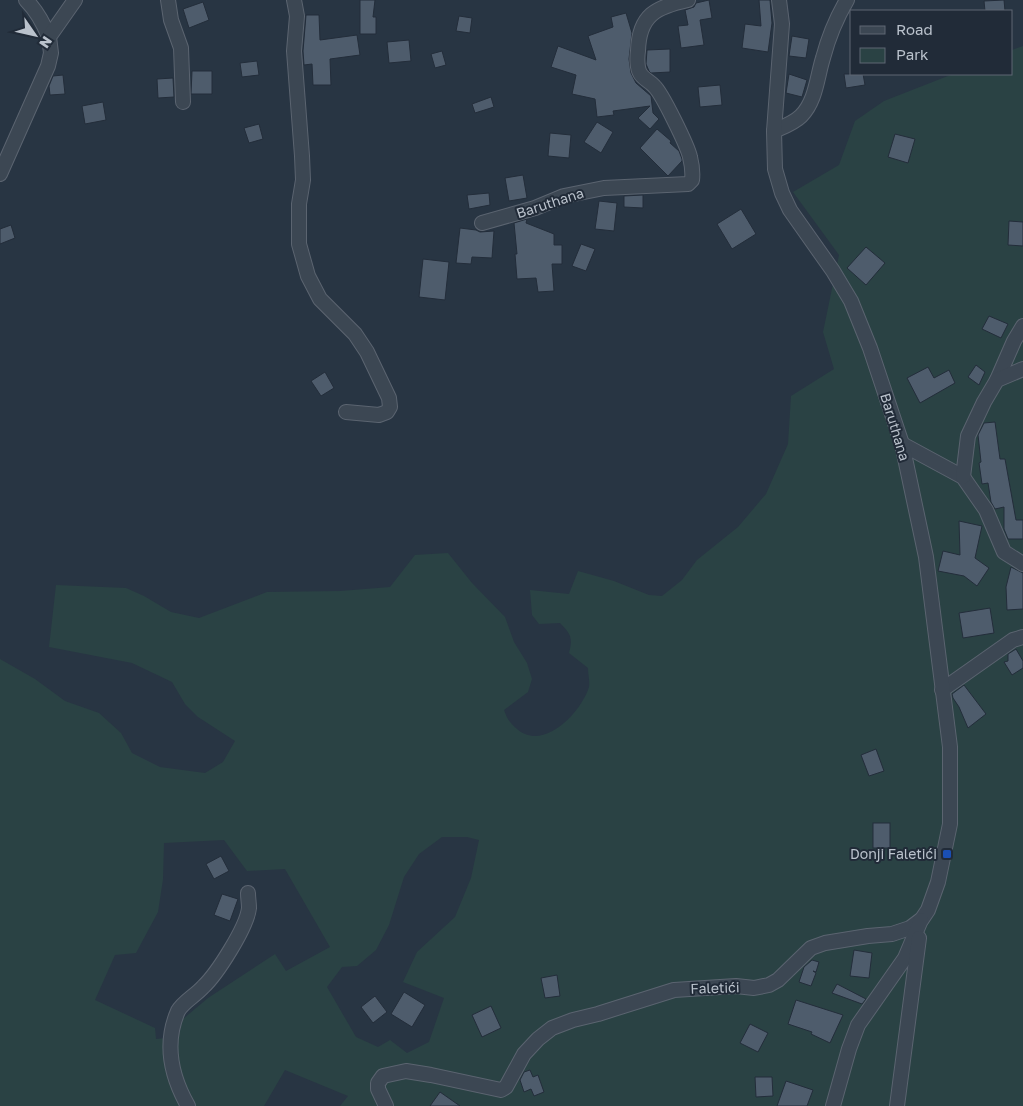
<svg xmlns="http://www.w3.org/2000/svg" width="1023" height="1106" viewBox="0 0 1023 1106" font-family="'Golos Text',sans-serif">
  <rect width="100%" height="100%" fill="#283543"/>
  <path fill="#2a4244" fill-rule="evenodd" d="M1023 46V1106H340L348 1096 285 1070 264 1106H0V659L35 679 65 701 99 713 121 733 132 753 160 767 205 773 223 762 235 741 198 717 185 704 172 682 132 663 49 647 56 585 126 588 144 596 171 612 199 618 267 592 340 591 390 587 415 555 448 553 472 583 505 617 514 642 527 663 532 679 528 692 504 710C507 719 510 723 517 729 543 752 581 713 589 687 590 682 588 674 588 668L569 653C573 638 571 634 560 623L539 624 532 615 530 590 569 594 578 571 614 581 649 595 662 596 682 580 697 560 738 527 766 494 788 444 791 396 834 369 823 332 839 255 793 192 839 165 855 121 884 101 953 74H1012V50ZM442 837H467L479 840 471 878 455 917 417 952 403 982 444 998 429 1042 407 1053 390 1040 378 1047 356 1037 327 987 342 967 357 966 376 950 389 925 404 877 419 854ZM224 840 247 871 285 869 330 947 286 971 275 954 208 998 183 1019 178 1037 156 1039 155 1028 95 1000 115 955 136 953 158 912 163 879 164 843Z"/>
  <g fill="#4e5c6c" stroke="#232d3a">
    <polygon points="360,0 375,0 373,17 376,17 376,34 360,34"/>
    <polygon points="709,0 712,18 700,20 704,45 681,48 678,26 688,25 685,10 694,7 696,3"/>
    <polygon points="759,0 770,0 772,23 768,52 742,48 745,24 761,26"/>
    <polygon points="1004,0 1005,11 985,11 984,1"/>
    <polygon points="203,2 209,20 189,28 183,9"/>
    <polygon points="626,13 632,33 629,59 631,73 636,83 651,96 653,113 659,119 650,129 638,118 650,106 613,111 614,115 597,117 595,99 572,94 576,75 551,67 558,46 596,60 588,36 613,27 611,17"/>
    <polygon points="306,15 319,15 320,40 357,35 360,55 330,59 331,85 313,85 312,64 304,65 303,51"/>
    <polygon points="459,16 472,18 470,33 456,31"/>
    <polygon points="792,36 809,39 806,58 789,56"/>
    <polygon points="409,40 411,61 389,63 387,42"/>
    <polygon points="670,49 670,72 651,73 649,71 646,64 647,50"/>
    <polygon points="442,51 446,65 435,68 431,54"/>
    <polygon points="257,61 259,75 242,77 240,63"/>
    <polygon points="192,71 212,71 212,94 191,94"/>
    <polygon points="789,74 807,80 802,97 786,93"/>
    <polygon points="844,74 863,74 865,85 846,88"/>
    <polygon points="63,75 65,94 50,95 49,86 53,76"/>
    <polygon points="173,78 174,97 158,98 157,79"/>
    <polygon points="720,85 722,105 700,107 698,87"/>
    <polygon points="491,97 494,107 475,113 472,104"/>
    <polygon points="103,102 106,120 85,124 82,106"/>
    <polygon points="597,122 613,132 601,153 584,142"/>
    <polygon points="259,124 263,139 249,143 244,128"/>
    <polygon points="657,129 671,141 670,143 679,151 682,159 682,161 668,176 640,148"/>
    <polygon points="550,133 571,135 569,158 548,156"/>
    <polygon points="895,134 915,139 908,163 888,157"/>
    <polygon points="523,175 527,198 509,201 505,178"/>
    <polygon points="489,193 490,205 469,209 467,195"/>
    <polygon points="643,195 643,208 624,207 624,196"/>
    <polygon points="599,201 617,203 614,231 595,229"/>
    <polygon points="741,209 756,234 732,249 717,224"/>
    <polygon points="527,219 526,223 554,234 554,245 562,245 562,264 552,264 554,291 538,292 536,278 517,279 515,254 517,254 514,223"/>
    <polygon points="1009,221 1023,222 1023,246 1008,245"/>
    <polygon points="11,225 15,238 0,244 0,229"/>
    <polygon points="460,228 476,230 480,232 494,231 492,258 472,257 471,264 456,263"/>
    <polygon points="581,244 595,249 586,271 572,266"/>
    <polygon points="866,247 885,263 866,285 847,268"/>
    <polygon points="423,259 449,262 445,300 419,297"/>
    <polygon points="989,316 1008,324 1001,338 982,329"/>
    <polygon points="976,365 985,372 979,385 968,377"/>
    <polygon points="928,367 934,378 949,370 955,383 920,403 907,378"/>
    <polygon points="325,372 334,388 321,396 311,381"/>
    <polygon points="995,422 1000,459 1005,459 1016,520 1023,520 1023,539 1008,539 1004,529 1004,507 995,509 991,502 988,483 982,484 979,463 981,462 978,435 984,423"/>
    <polygon points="959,521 982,526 975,558 989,568 977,586 964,576 938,571 943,551 960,555"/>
    <polygon points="1011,567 1023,573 1023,609 1007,610 1006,587"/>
    <polygon points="990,608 994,633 963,638 959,613"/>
    <polygon points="1016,649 1023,661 1023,668 1012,675 1004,662 1008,661 1008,654"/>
    <polygon points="964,685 986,714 968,728 959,707 953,698 952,694"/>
    <polygon points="876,749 884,771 869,776 861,755"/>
    <rect x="873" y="823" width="17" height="25"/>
    <polygon points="221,856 229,871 214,879 206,864"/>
    <polygon points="222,894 238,899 230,921 214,915"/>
    <polygon points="854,950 872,953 869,978 850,976"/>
    <polygon points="812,960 819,962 816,972 813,971 816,973 811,986 799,982 804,967"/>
    <polygon points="557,975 560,996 545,998 541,978"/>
    <polygon points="837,984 866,999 862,1004 832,993"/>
    <polygon points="404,992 425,1005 412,1027 391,1014"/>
    <polygon points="375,996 387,1012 373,1023 361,1007"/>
    <polygon points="796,1000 843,1015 830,1043 811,1034 812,1032 788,1024"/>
    <polygon points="491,1006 501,1028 482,1037 472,1015"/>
    <polygon points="750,1024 768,1033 758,1052 740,1043"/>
    <polygon points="530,1070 533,1077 538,1075 544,1092 534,1096 531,1089 524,1092 520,1080 524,1072"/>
    <polygon points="755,1077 772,1077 773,1096 756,1097"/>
    <polygon points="786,1081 813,1090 807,1106 777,1106"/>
    <polygon points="440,1092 460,1106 430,1106"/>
  </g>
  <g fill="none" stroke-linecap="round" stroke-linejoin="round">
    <defs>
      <g id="minor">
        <path d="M26 0C37 11 43 22 49 37"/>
        <polyline points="168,0 171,20 181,48 183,102"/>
        <polyline points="294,0 297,16 294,51 302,156 303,180 299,204 299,244 308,276 320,299 355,334 367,352 389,398 390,407 387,412 379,415 346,412"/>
        <path d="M774 131C783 127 794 123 801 116 816 101 817 77 823 58 828 39 837 17 847 0"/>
        <polyline points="0,174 48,66 51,53 49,37 75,0"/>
        <path d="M482 223 535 208 564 196 604 188 688 184 692 180C693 172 692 165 690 157 688 147 662 93 654 86 650 81 643 79 640 73 637 68 637 57 638 51 639 15 656 7 688 0"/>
        <polyline points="997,380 1014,341 1023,326"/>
        <polyline points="902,444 963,477 986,510 1004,552 1023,564"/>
        <polyline points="963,477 968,436 984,402 997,380 1023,369"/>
        <polyline points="942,690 1013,640 1023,637"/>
        <path d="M188 1106C171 1076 164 1043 178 1011 183 1002 196 995 203 987 217 974 247 927 249 908 249 903 248 898 248 893"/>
        <polyline points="386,1106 378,1089 378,1083 383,1076 406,1071 431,1075 501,1090 506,1087 524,1054 538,1039 552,1028 573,1020 598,1014 674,990 736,986 754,988 769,985 778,980 811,948 825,943 868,936 892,934 910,928 922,919 928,910 938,882 950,824 950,747 926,557 902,444 870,348 851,301 833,271 790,210 782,193 775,169 774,131 782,24 779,0"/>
        <polyline points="833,1106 849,1049 858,1025 905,958 921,920"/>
        <polyline points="897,1106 919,938"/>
      </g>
    </defs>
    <use href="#minor" stroke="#5b6470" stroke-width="16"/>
    <use href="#minor" stroke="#3c4753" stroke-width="14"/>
  </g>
  <rect fill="#1a4fb4" stroke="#212b38" stroke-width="2" x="942" y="849" width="10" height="10" rx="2.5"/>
  <g text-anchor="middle" stroke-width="4" stroke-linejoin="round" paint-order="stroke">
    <g font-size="14" fill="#bac2cc" stroke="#212b38">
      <text transform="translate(550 203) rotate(-18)" y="5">Baruthana</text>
      <text transform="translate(895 427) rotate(73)" y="5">Baruthana</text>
      <text transform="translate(715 988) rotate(-2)" y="5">Faletići</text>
    </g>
    <g font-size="14" fill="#bac2cc" stroke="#212b38" text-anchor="end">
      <text x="937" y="859">Donji Faletići</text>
    </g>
  </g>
  <rect x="850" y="10" width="162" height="65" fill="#212b38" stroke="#5e6773"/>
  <rect x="860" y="26" width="25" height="8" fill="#3c4753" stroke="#5e6773"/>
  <text x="896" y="35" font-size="15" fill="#bac2cc">Road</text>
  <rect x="860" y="48" width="25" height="15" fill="#2a4244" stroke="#5e6773"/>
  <text x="896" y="60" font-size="15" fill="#bac2cc">Park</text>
  <g transform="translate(35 35) rotate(124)" stroke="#212b38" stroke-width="4" paint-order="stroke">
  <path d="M0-4L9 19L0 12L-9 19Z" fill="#bac2cc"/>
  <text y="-8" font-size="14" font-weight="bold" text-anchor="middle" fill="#bac2cc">N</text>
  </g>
</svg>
